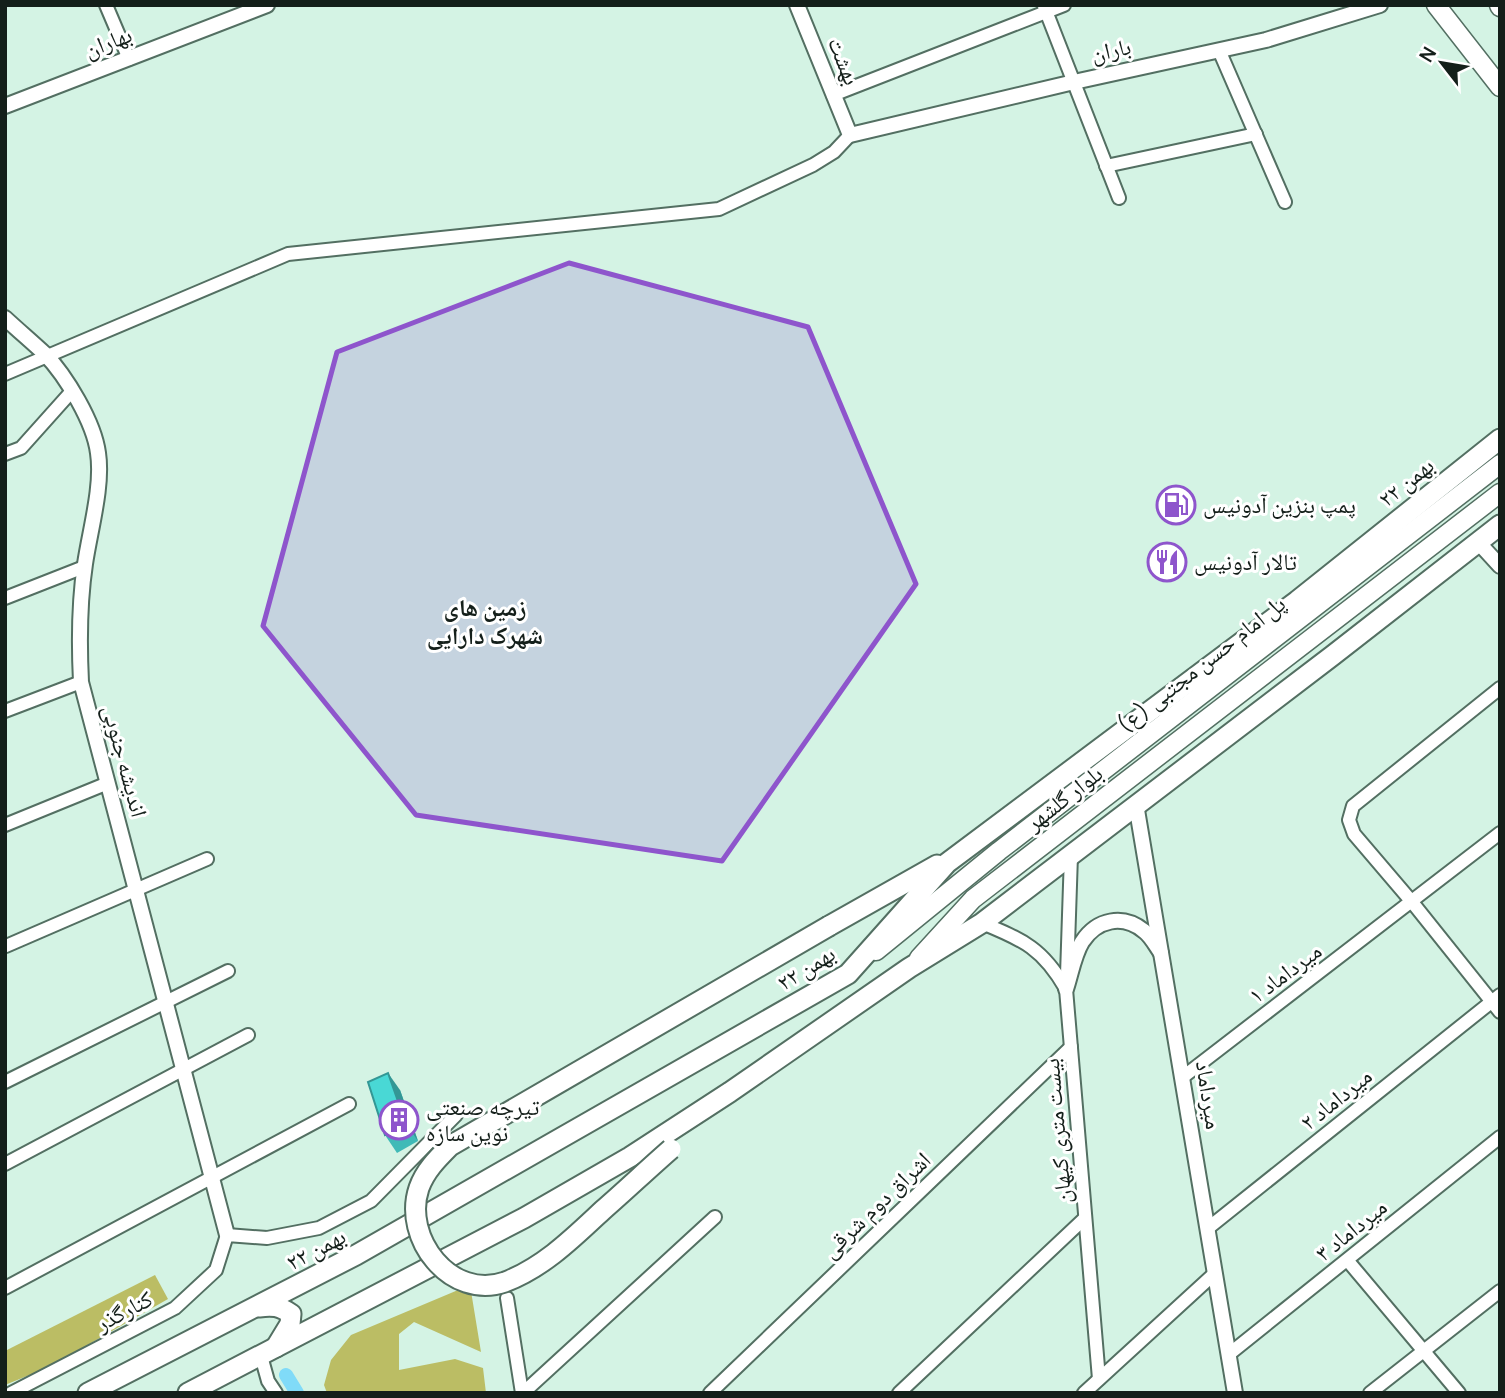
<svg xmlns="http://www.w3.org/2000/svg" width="1505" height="1398" viewBox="0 0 1505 1398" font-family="Manrope,'Noto Naskh Arabic',sans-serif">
  <rect width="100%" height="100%" fill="#d4f3e4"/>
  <g fill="#bbbd64">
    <polygon points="155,1275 168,1299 49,1367 5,1385 5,1351"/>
    <polygon points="470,1285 481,1352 414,1322 399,1334 399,1370 455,1359 483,1368 486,1393 327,1393 324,1385 331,1360 351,1335"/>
  </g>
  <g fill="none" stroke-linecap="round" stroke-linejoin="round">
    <polyline stroke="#80dbf8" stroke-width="14" points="286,1375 297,1393"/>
    <defs>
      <g id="minor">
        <polyline points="106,5 129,59"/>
        <polyline points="1044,6 1119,198"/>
        <polyline points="1219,50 1285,202"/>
        <polyline points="833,95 1064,5"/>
        <polyline points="1106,166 1256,134"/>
        <polyline points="5,374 288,254 719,209 813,165 834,152 850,135"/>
        <polyline points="5,454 21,448 72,391"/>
        <polyline points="5,598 84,567"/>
        <polyline points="1500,688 1353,806 1349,820 1354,834 1412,902 1500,1012"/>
        <polyline points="5,711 81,682"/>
        <polyline points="5,825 108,783"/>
        <path d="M982 923C1024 940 1043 949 1066 989L1099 1379"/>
        <polyline points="6,946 207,859"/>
        <polyline points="1067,975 1071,855"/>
        <polyline points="1183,1077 1500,833"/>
        <polyline points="5,1082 228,971"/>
        <polyline points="5,1164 248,1035"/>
        <polyline points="1207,1229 1500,995"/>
        <polyline points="1348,1261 1459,1393"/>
        <polyline points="5,1288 349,1104"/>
        <polyline points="507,1298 522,1393"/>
        <polyline points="1228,1355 1500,1137"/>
        <polyline points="261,1356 268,1381 276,1393"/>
        <polyline points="11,1393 175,1308 216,1270 227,1235 267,1238 319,1228 371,1201 456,1115"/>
        <polyline points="523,1393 715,1217"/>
        <polyline points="710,1393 1071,1047"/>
        <polyline points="899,1393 1085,1218"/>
        <polyline points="1084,1393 1214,1274"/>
        <polyline points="1370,1393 1500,1291"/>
      </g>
      <g id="tertiary">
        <polyline points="797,5 850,135 1074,82 1266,40 1380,5"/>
        <polyline points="5,106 267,5"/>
        <path d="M5 318C18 330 32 342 45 354 66 376 94 422 98 453 103 486 90 530 85 564 79 604 79 642 81 682L227 1235"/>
        <polyline points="1478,542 1500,566"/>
        <polyline points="1136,804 1235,1393"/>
        <path d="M1066 989C1071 974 1074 955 1082 942 1097 919 1123 914 1144 931 1151 936 1156 946 1161 953"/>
      </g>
      <g id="primary">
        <polyline points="1436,5 1500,87"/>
        <polyline points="1499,5 1500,7"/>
        <polyline points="876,951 999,851 1500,464"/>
        <polyline points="919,958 973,899 1500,493"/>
      </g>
      <g id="trunk">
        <polyline points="829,926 937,865"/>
        <path d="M259 1307C273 1305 280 1306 291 1314L290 1324 276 1347"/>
        <polyline points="88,1393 356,1255 848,974 947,863 1297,601 1500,439"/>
        <polyline points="188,1393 524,1218 630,1157 730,1092 909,968 982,923 1332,656 1500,525"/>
      </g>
    </defs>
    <use href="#minor" stroke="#536f62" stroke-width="16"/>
    <use href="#tertiary" stroke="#536f62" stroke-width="18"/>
    <use href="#primary" stroke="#536f62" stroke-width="21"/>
    <use href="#trunk" stroke="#536f62" stroke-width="23"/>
    <use href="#minor" stroke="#fff" stroke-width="12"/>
    <use href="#tertiary" stroke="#fff" stroke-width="14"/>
    <use href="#primary" stroke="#fff" stroke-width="18"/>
    <use href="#trunk" stroke="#fff" stroke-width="19"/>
    <defs>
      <path id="trunk-bridge" d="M671 1149C648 1169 626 1190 603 1210 573 1238 544 1267 505 1282 451 1301 402 1238 419 1188 425 1171 437 1159 450 1146L829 926"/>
    </defs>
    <use href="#trunk-bridge" stroke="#536f62" stroke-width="23" stroke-linecap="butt"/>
    <use href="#trunk-bridge" stroke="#fff" stroke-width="19"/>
  </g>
  <polygon fill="#3fbab7" points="400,1090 418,1141 397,1153 385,1135"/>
  <polygon fill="#339795" points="388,1073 400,1090 418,1141 406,1124"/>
  <polygon fill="#49d8d5" stroke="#339795" stroke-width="2" points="388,1073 406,1124 385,1135 368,1082"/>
  <path fill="#8e55cc" fill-opacity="0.2" stroke="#8e55cc" stroke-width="5" stroke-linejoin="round" d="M569 263 808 327 916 584 722 861 416 815 263 626 337 352Z"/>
  <defs>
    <symbol id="fuel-ring" viewBox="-11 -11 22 22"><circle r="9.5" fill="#fff" stroke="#8e55cc" stroke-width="1.5"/><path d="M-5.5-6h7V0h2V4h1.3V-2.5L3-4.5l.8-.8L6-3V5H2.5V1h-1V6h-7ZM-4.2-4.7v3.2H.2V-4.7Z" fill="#8e55cc"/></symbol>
    <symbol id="restaurant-ring" viewBox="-11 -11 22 22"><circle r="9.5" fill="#fff" stroke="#8e55cc" stroke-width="1.5"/><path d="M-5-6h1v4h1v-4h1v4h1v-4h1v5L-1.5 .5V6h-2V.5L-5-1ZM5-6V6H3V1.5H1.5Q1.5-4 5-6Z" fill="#8e55cc"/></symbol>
    <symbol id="building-ring" viewBox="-11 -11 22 22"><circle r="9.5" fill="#fff" stroke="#8e55cc" stroke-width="1.5"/><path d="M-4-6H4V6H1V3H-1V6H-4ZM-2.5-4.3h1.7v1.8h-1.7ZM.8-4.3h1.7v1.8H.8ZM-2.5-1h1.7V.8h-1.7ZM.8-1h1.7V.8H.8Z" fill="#8e55cc"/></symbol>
  </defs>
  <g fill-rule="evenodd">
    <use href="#fuel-ring" x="1154" y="483" width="44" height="44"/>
    <use href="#restaurant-ring" x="1145" y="540" width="44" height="44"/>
    <use href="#building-ring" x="377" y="1098" width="44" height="44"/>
  </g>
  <g text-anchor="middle" stroke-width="6" stroke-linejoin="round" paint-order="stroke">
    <g font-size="23" fill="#141f1a" stroke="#fff">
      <text transform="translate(108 42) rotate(-21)" y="8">بهاران</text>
      <text transform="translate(1111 50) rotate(-12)" y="8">باران</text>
      <text transform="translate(844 61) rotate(68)" y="8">بهشت</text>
      <text transform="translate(1406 482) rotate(-39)" y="8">۲۲ بهمن</text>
      <text transform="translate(1201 664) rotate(-38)" y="8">پل امام حسن مجتبی (ع)</text>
      <text transform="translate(125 761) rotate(75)" y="8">اندیشه جنوبی</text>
      <text transform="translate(1064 798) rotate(-38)" y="8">بلوار گلشهر</text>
      <text transform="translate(806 968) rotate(-32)" y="8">۲۲ بهمن</text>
      <text transform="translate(1285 973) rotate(-37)" y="8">میرداماد ۱</text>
      <text transform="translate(1209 1095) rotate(81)" y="8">میرداماد</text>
      <text transform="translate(1336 1099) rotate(-39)" y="8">میرداماد ۲</text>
      <text transform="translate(1057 1131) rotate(-95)" y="8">بیست متری کیهان</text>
      <text transform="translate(876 1205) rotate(-44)" y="8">اشراق دوم شرقی</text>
      <text transform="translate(1351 1230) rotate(-39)" y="8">میرداماد ۳</text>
      <text transform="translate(316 1249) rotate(-28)" y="8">۲۲ بهمن</text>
      <text transform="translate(124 1311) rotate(-28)" y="8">کنارگذر</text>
    </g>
    <g font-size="23" fill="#141f1a" stroke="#fff" text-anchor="start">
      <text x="1203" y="513">پمپ بنزین آدونیس</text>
      <text x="1194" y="570">تالار آدونیس</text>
      <text x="426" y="1115">تیرچه صنعتی<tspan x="426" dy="26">نوین سازه</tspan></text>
    </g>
    <g font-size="24" font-weight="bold" fill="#141f1a" stroke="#fff">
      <text x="485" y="616">زمین های<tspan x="485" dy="28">شهرک دارایی</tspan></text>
    </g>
  </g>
  <rect width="1505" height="1398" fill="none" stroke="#141f1a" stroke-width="14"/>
  <g transform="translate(1442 63) rotate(301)" stroke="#ffffff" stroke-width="5" paint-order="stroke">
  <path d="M0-5L12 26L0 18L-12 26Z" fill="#141f1a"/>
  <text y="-10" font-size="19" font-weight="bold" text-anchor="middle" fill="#141f1a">N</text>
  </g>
</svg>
